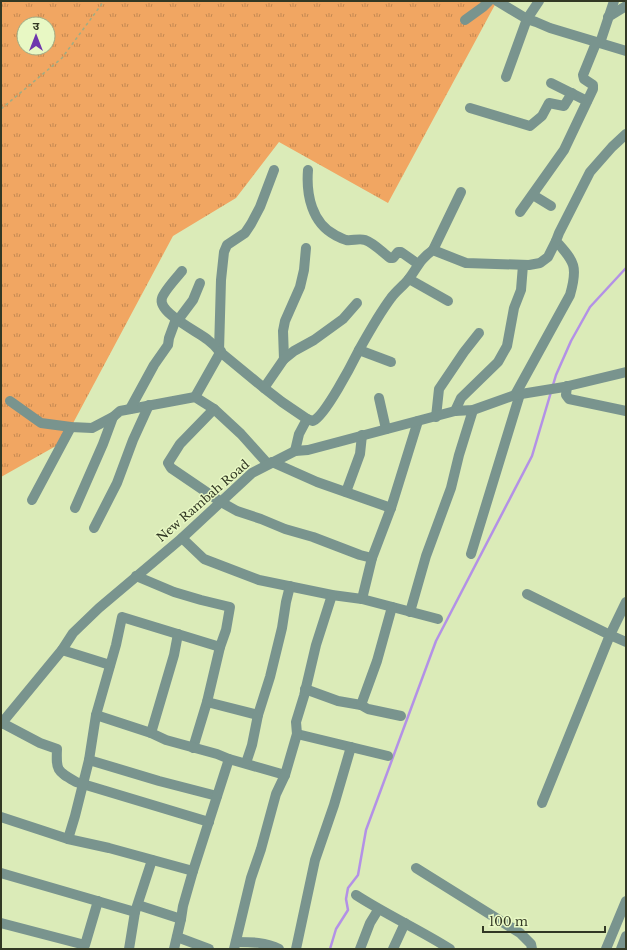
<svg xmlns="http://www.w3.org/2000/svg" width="627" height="950" viewBox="0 0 627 950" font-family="'Libre Baskerville','Noto Sans Devanagari',serif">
  <defs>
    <pattern id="grass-tufts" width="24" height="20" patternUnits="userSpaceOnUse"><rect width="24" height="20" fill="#f1a662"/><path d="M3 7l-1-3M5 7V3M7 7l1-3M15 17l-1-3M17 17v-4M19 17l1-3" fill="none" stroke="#c48851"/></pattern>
  </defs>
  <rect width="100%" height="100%" fill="#dbebb8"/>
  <path fill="url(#grass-tufts)" fill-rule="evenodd" d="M1 1H497L388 203 279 142 236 198 173 236 63 442 1 477ZM24 24H48V48H24Z"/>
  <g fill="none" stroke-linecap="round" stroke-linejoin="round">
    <g stroke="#b391e6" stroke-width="2.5">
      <polyline points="553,385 556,375 571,341 590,307 626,268"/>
      <polyline points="330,949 336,929 348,910 346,899 348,888 358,875 366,830 436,641 532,456 551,392"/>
    </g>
    <polyline stroke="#a0ad84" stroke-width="1.5" stroke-dasharray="3 3" stroke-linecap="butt" points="1,109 62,58 104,1"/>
    <g stroke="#79948e" stroke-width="10">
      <polyline points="497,1 527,19 536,22 550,28 626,51"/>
      <polyline points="608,17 626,6"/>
      <polyline points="465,20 483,7 489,1"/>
      <polyline points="600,43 614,1"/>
      <polyline points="506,77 527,19 539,1"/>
      <polyline points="551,83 587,101"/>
      <polyline points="470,108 530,126 542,116 549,103 564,106 572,93"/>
      <polyline points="274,170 260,207 251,224 245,233 227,245 224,252 221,280 219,351 264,388 282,402 307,419 299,434 295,451"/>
      <path d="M308 170C306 195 312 223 335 235 339 237 342 239 346 240 352 241 359 238 365 240 374 243 383 253 390 258H393L398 252H401L418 264"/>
      <polyline points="533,195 551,206"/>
      <polyline points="520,212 564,150 593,89 593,85 584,79 583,75 596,43"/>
      <polyline points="433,250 461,192"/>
      <path d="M182 271C177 277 164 291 162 298 157 313 199 332 208 340 212 343 216 347 219 351"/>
      <polyline points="409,279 448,301"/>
      <polyline points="178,320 193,300 200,283"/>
      <polyline points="359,350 391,362"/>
      <polyline points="284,359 283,331 285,321 300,287 304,270 306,248"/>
      <polyline points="567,386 566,395 569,399 626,411"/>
      <polyline points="264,388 284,359 294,351 314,340 343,319 357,303"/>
      <path d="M515 395 570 295C578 267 575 262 556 241L559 233 590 172 612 147 626 134"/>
      <polyline points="195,397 221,351"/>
      <polyline points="379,398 386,429"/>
      <polyline points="10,401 41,423 71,427 92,428 113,417 120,411 195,397 214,409 241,434 268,464"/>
      <polyline points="130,409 154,365 168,345 169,338 176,319"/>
      <polyline points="214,409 180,444 168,463 171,468 221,502 237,511 261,519 285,529 313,537 360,555 372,558"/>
      <polyline points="455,411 461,398 498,362 507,346 514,308 521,290 523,265"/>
      <polyline points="436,417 439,389 464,352 479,333"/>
      <path d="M307 419 313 421C325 416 352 364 359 350 369 332 379 314 391 298 396 291 403 286 408 280 418 267 419 260 433 250L466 263 529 265 540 263 548 257 556 241"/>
      <polyline points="272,462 317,482 391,508"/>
      <polyline points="346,492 360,454 362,435"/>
      <polyline points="32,500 71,427"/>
      <polyline points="75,508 103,444 113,417"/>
      <polyline points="94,528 117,483 133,440 149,405"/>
      <polyline points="182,538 204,559 259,580 332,595 362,599 372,558 391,508 418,421"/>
      <polyline points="471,554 520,394"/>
      <polyline points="136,576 174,592 201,600 230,607 226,630 220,647 207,702 193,748"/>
      <polyline points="527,594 610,635 542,803"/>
      <polyline points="362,599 438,619"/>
      <polyline points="626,602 610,635 626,642"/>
      <polyline points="410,612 426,556 451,488 459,455 473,410"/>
      <polyline points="62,650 110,665"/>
      <polyline points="305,689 338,701 361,705 368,709 401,716"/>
      <polyline points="207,702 258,715"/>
      <polyline points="361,705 377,661 392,607"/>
      <polyline points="96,715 151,733 166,740 217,754 229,759"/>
      <path d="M2 723 40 743 57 749C56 771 57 771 76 782L209 822"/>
      <polyline points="1,724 62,650 73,633 99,608 182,538 252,473 295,451 308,450 455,411 473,410 515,395 564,387 626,372"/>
      <polyline points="151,733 174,655 178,634"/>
      <polyline points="297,734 388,756"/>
      <polyline points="246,763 252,745 258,715 270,677 282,628 286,602 290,586"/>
      <polyline points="217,796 159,781 89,760 96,715 116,645 122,617 220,647"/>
      <polyline points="1,817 68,839 109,848 193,871 183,906 181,919 138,905"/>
      <polyline points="68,839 75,816 89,760"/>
      <polyline points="416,868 520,933 531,944 532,949"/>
      <polyline points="193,871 229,759 285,775 297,734 296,722 304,696 316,645 332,595"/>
      <path d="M1 873C46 886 90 899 135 912"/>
      <path d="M356 895C387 915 420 930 450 949"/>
      <polyline points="1,923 85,945 98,901"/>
      <polyline points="177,937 209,949"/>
      <path d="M236 942C251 942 266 942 279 949"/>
      <polyline points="129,949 135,912 152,860"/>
      <polyline points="174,949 181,919"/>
      <polyline points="234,949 251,878 261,849 276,794 285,775"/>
      <polyline points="296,949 315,860 334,805 351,747"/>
      <polyline points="360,949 370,923 378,910"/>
      <polyline points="393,949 405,923"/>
      <polyline points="606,949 626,901"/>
      <polyline points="621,949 626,936"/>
    </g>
  </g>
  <g text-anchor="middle" stroke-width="3" stroke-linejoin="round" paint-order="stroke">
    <g font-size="12" fill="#323824" stroke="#e8f8c4">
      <text transform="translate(203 501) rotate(-41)" y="4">New Rambah Road</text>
    </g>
  </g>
  <rect width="627" height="950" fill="none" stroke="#323824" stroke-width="4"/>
  <g transform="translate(36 36)"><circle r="19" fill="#e8f8c4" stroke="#9fab84"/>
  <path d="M0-3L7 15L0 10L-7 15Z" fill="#6e36ad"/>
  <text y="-6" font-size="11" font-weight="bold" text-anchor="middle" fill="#323824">उ</text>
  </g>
  <path d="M483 926v6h122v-6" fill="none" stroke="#323824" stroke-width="2"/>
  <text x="489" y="926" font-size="12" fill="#323824" stroke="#e8f8c4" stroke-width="3" paint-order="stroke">100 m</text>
</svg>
